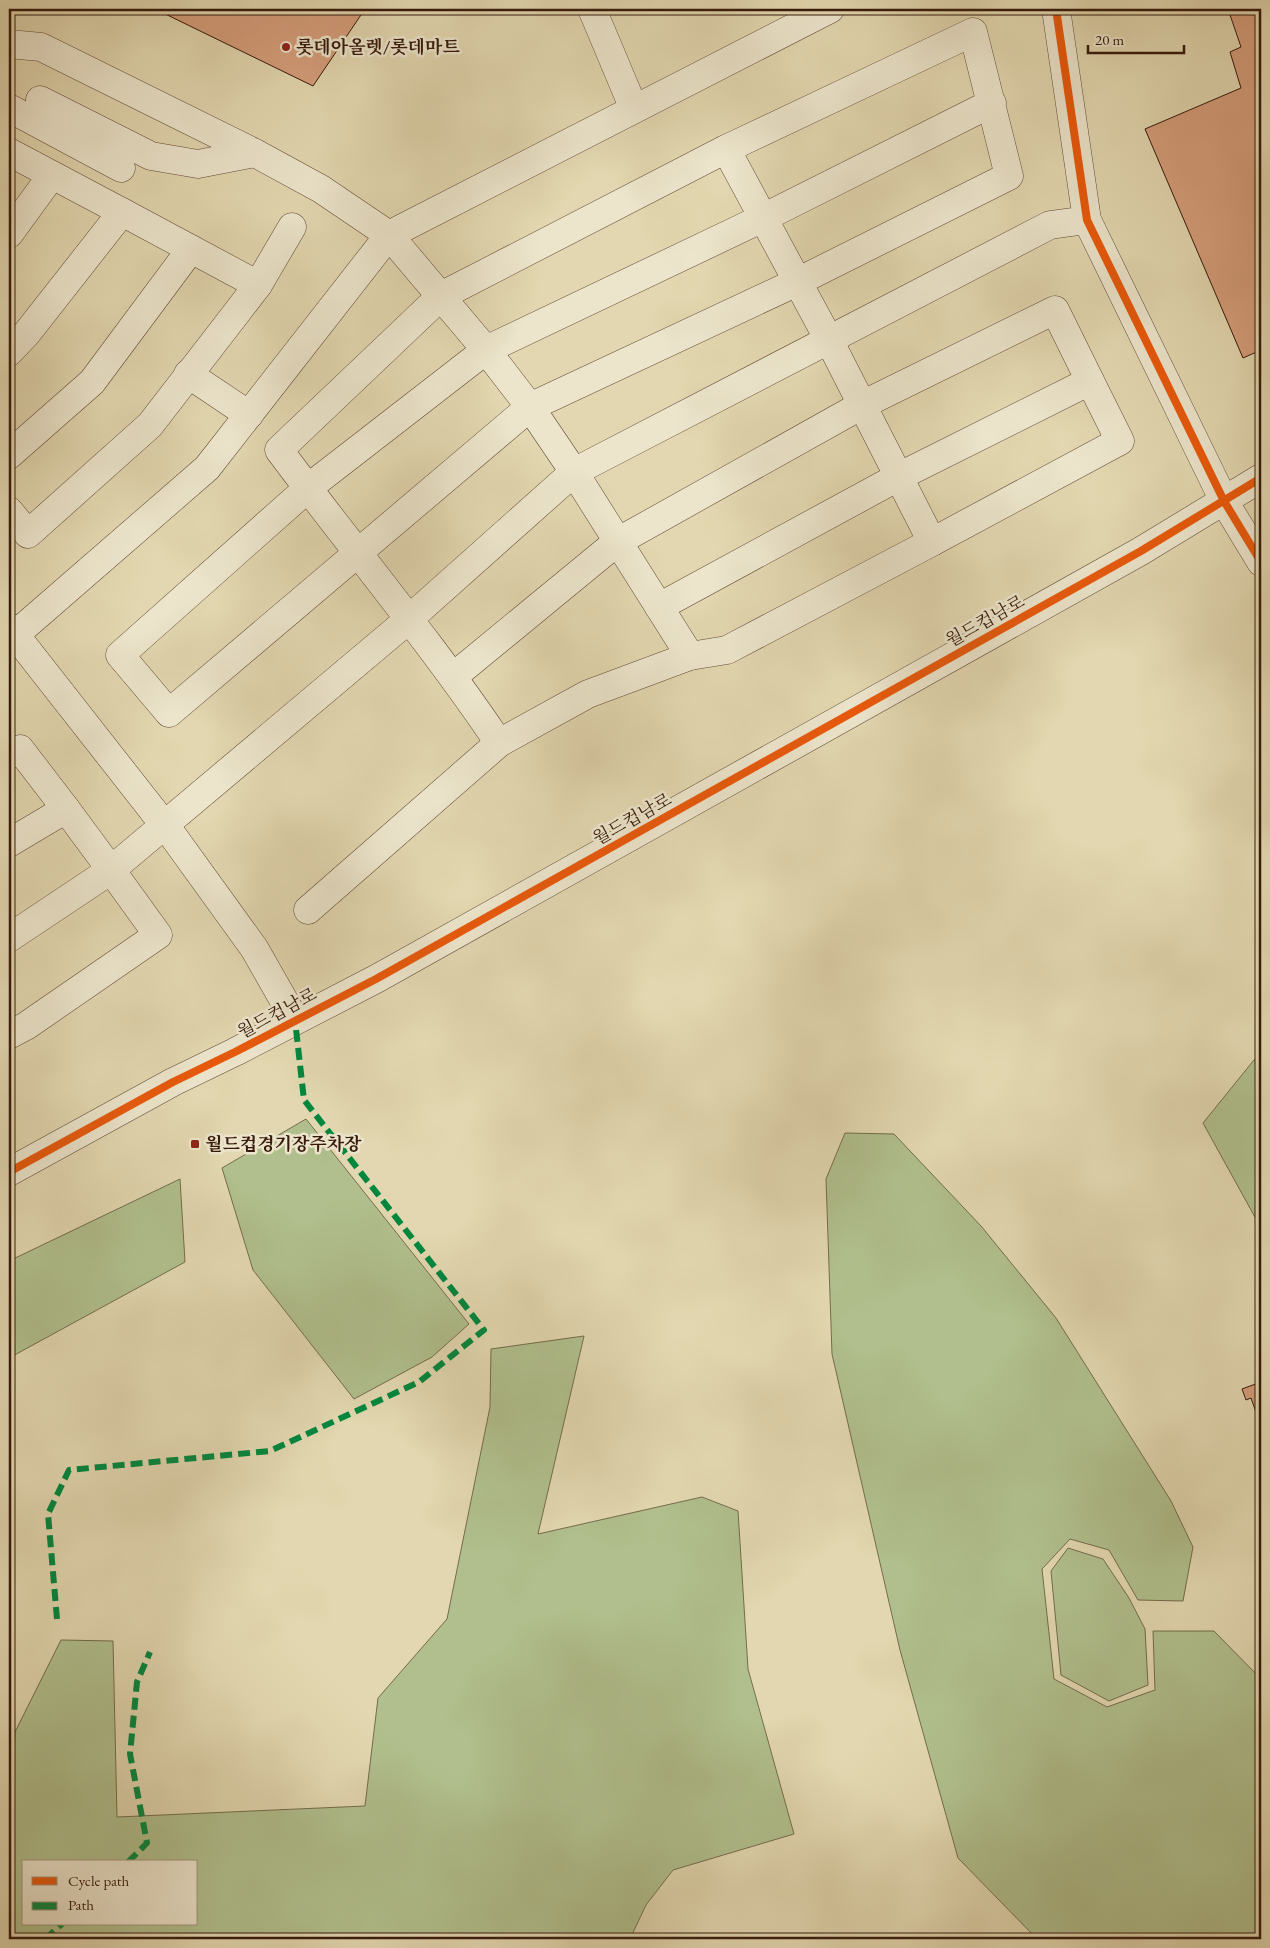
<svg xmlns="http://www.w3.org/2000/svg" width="1270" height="1948" viewBox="0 0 1270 1948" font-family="'EB Garamond','Noto Serif KR',serif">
  <rect width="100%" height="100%" fill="#e2d7b0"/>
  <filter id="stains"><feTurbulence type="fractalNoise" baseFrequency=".004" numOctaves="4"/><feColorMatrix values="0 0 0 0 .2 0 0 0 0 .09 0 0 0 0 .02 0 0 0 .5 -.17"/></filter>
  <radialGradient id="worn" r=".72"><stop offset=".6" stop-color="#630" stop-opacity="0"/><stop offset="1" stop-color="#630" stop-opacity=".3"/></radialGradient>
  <g fill="#b0bf8d" stroke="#746c4c" fill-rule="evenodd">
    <polygon points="1261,1057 1261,1222 1256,1219 1203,1123 1254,1060"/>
    <polygon points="306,1119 469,1324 432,1357 354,1399 253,1270 222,1168"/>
    <polygon points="845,1133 894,1134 981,1226 1056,1318 1171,1501 1193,1547 1183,1601 1138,1600 1109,1550 1070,1539 1042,1569 1054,1679 1107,1707 1155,1690 1153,1631 1214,1631 1261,1679 1261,1939 1037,1939 958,1858 900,1650 832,1354 826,1179"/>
    <polygon points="180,1179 185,1262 9,1358 9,1261"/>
    <path d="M584 1336 538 1534 702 1497 738 1511 748 1669 794 1834 673 1870 646 1905 630 1939H9V1876L15 1732 61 1640 113 1641 117 1817 365 1806 378 1698 447 1619 490 1407 491 1349ZM24 1862H196V1924H24Z"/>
    <polygon points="1068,1548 1103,1559 1129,1598 1145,1629 1148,1685 1109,1701 1061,1675 1051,1571"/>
  </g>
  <g fill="#d49e7b" stroke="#371a0c">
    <polygon points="155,9 365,9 313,86"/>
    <polygon points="1228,9 1261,9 1261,350 1243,358 1145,129 1241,88 1230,52 1241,47"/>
    <polygon points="1261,1382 1261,1414 1257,1415 1251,1398 1246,1400 1242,1389"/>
  </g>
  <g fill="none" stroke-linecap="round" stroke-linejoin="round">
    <defs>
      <g id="minor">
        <polyline points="592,9 634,109"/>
        <polyline points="1056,9 1087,220 1224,501 1261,562"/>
        <polyline points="9,44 41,47 255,153 321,189 389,235 486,350 530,407 574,472 690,656"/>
        <polyline points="40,100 151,156 198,164 255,153"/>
        <polyline points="9,108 121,168"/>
        <polyline points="9,152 122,212 27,333 9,352"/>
        <polyline points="122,212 191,249"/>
        <polyline points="9,234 52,175"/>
        <polyline points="258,285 292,227"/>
        <polyline points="188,374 249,415"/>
        <polyline points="9,455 92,382 191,249 258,285 150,425 28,534 9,511"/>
        <polyline points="932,542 1120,441 1090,381"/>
        <polyline points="9,627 173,836 254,948 295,1020"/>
        <polyline points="9,640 207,468 389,235 830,9"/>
        <polyline points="454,676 617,542 862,405 1055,310 1090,381 900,476 659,607"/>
        <path d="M499 743C431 642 352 548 279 450L441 296 726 149 973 32 1009 176 797 282 530 407 169 713 120 655 308 488 486 350 763 218 992 103"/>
        <polyline points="9,755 20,749 66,809 9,843"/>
        <polyline points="66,809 111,870 408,620 574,472 1050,225 1087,220"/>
        <polyline points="308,910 499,743 588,694 690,656 727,650 932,542 829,340 726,149"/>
        <polyline points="9,938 111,870 158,935 26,1026 9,1035"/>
        <polyline points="9,1172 173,1082 235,1052 376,979 1141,551 1261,478"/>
      </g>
    </defs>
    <use href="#minor" stroke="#624935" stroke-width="29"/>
    <use href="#minor" stroke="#ece5cc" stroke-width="28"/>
    <g stroke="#00873e" stroke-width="6" stroke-dasharray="12 6" stroke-linecap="butt">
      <polyline points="57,1619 48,1514 69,1470 270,1451 419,1382 484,1330 304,1100 295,1020"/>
      <polyline points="128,1862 147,1843 130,1754 137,1682 150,1652"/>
      <polyline points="45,1939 62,1924"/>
    </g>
    <defs>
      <g id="cycleway">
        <polyline points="1056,9 1087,220 1224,501 1261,562"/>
        <polyline points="9,1172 173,1082 235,1052 376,979 1141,551 1261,478"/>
      </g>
    </defs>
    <use href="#cycleway" stroke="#ece5cc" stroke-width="11"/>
    <use href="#cycleway" stroke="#e8590c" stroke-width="8"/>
  </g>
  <g fill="#8f2418" stroke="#ece5cc" stroke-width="2">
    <circle cx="286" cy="47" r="5"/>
    <rect x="190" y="1139" width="10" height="10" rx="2.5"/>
  </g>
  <g text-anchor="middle" stroke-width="5" stroke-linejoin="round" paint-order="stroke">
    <g font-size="18" font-weight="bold" fill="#371a0c" stroke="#ece5cc" text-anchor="start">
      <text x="296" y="53">롯데아올렛/롯데마트</text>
      <text x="205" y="1150">월드컵경기장주차장</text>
    </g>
    <g font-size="18" fill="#371a0c" stroke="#ece5cc">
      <text transform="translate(985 621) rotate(-29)" y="6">월드컵남로</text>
      <text transform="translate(632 819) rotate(-29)" y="6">월드컵남로</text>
      <text transform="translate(277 1013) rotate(-28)" y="6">월드컵남로</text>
    </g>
  </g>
  <rect width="1270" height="1948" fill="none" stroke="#e2d7b0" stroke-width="30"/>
  <rect x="10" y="10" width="1250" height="1928" fill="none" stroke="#371a0c" stroke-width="2.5"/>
  <rect x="15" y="15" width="1240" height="1918" fill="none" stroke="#371a0c"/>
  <rect x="22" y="1860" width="175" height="65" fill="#ece5cc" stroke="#a4947f"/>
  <rect x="32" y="1877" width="25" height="8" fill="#e8590c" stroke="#a4947f"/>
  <text x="68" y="1886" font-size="15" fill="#371a0c">Cycle path</text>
  <rect x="32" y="1902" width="25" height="8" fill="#00873e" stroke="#a4947f"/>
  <text x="68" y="1910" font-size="15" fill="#371a0c">Path</text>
  <path d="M1088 45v8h96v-8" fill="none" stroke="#371a0c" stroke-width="2.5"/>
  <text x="1095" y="45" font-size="15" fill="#371a0c" stroke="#ece5cc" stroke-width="4" paint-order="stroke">20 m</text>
  <rect width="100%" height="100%" filter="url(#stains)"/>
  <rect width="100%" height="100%" fill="url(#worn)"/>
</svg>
